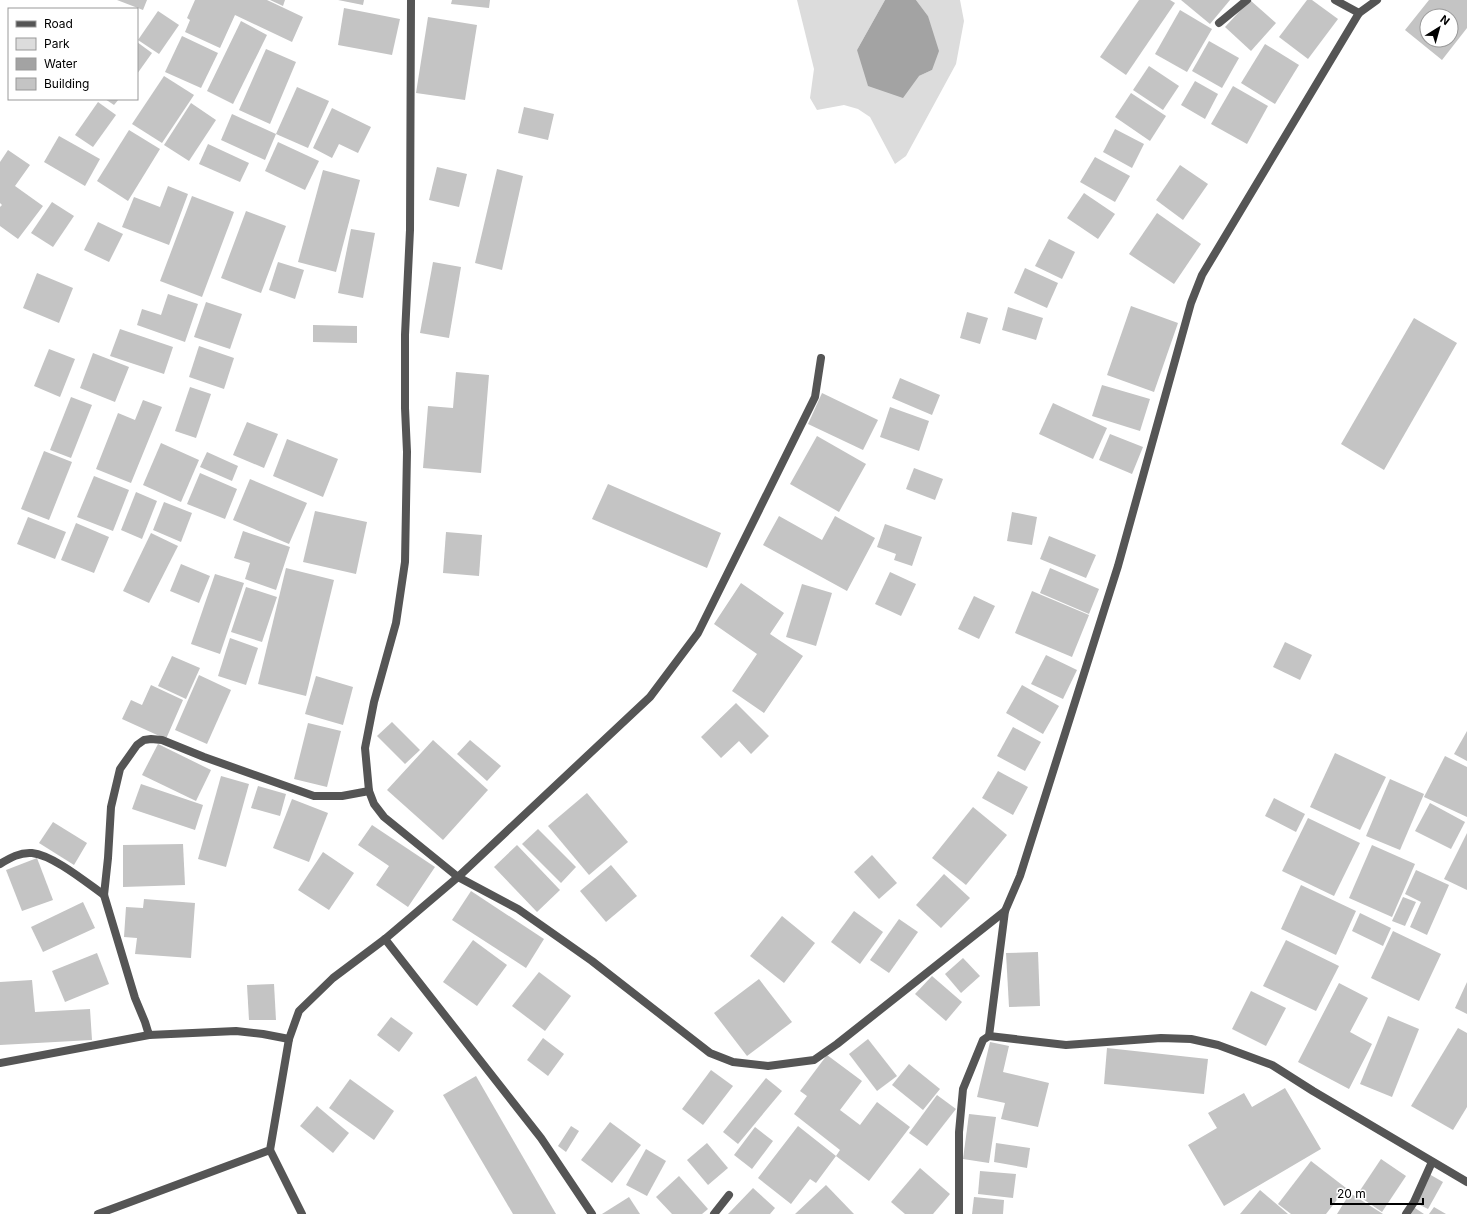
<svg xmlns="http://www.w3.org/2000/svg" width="1467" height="1214" viewBox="0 0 1467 1214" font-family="Inter,sans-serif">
  <rect width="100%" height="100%" fill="#fff"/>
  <polygon fill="#dcdcdc" points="797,0 885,0 857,50 919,76 932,70 928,16 916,0 960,0 964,21 956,64 906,156 895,164 870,117 858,109 844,105 817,110 810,98 814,69"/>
  <polygon fill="#a3a3a3" points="885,0 916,0 928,16 939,51 932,70 919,76 903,98 868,86 857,50"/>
  <g fill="#c4c4c4" fill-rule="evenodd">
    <polygon points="117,0 147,0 143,10"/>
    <polygon points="195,0 267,0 303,17 292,42 235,15 220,48 185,32 190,20 187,18"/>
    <polygon points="270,0 285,0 283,6"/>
    <polygon points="338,0 364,0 363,5"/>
    <polygon points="452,0 490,0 489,8 451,4"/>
    <polygon points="1139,0 1170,0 1175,3 1126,75 1100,57"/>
    <polygon points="1181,0 1230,0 1210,24"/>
    <polygon points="1250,0 1276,23 1251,51 1225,27"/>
    <polygon points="1307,0 1312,0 1338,19 1308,59 1279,37"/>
    <path d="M1429 0H1467V28L1442 60 1405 30ZM1427 16H1451V40H1427Z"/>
    <polygon points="344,8 400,19 392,55 338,45"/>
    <polygon points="1180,10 1212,29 1187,72 1155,54"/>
    <polygon points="158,11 179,25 159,54 138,40"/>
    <polygon points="428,17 477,25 465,100 416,93"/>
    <polygon points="241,21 267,35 233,104 207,91"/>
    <polygon points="182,36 218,53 201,88 165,72"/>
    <polygon points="1209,41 1239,58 1222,88 1192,71"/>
    <polygon points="137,42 152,53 137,74"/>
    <polygon points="1265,44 1299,65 1275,104 1241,83"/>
    <polygon points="266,49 296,62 270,124 239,110"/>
    <polygon points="1149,66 1179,86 1163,110 1133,90"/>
    <polygon points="164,76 194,95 162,143 132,124"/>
    <polygon points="1195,81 1218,94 1205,119 1181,105"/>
    <polygon points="1233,86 1268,106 1247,144 1211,124"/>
    <polygon points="297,87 329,101 308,148 276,134"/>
    <polygon points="1131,93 1166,116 1150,141 1115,117"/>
    <polygon points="105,99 119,99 114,105"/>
    <polygon points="98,102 116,115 93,147 75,135"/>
    <polygon points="191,103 216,120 189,161 164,145"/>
    <polygon points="524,107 554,114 548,140 518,133"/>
    <polygon points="332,108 371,127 358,153 339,144 332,158 313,148"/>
    <polygon points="232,114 276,134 265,160 221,140"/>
    <polygon points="1115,129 1144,144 1132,168 1103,152"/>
    <polygon points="129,130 160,149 128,201 97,181"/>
    <polygon points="59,136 100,159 85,186 44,162"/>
    <polygon points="278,142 319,161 305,190 265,171"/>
    <polygon points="208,144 249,163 240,182 199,164"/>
    <polygon points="8,150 30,165 15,186 43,206 18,239 0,226 0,207 2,205 0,203 0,162"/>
    <polygon points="1095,157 1130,176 1115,202 1080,182"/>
    <polygon points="1180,165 1208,184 1183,220 1156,200"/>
    <polygon points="437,167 467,174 459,207 429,200"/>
    <polygon points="497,169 523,176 502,270 475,263"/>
    <polygon points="323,170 360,180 336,272 298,262"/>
    <polygon points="168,186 188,194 169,245 122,227 134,197 160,207"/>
    <polygon points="1084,193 1115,214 1098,239 1067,218"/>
    <polygon points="192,196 234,212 202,297 160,281"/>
    <polygon points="52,202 74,216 53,247 31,233"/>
    <polygon points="246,211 286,226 261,293 221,278"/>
    <polygon points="1157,213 1201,244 1174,284 1129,254"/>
    <polygon points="98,222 123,234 109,262 84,250"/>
    <polygon points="351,229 375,233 363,298 338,293"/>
    <polygon points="1049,239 1075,252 1062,279 1035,266"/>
    <polygon points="278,262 304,270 295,299 269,290"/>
    <polygon points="433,262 461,267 449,338 420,333"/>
    <polygon points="1025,268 1058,283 1047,308 1014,293"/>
    <polygon points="37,273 73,288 59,323 23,308"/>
    <polygon points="168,294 198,304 185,342 137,325 142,309 161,315"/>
    <polygon points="206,302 242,314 230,349 194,337"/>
    <polygon points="1131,306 1178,323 1154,392 1107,375"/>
    <polygon points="1008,307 1043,318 1036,340 1002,330"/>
    <polygon points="967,312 988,318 980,344 960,338"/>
    <polygon points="1414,318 1457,343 1384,470 1341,444"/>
    <polygon points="313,325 357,326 357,343 313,342"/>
    <polygon points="120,329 173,347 164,374 110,356"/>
    <polygon points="199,346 234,358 224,389 189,377"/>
    <polygon points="49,349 75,359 60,397 34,386"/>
    <polygon points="93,353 129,367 115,402 80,388"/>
    <polygon points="456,372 489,375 481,473 423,468 428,406 453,408"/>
    <polygon points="900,378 940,395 932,415 892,398"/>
    <polygon points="1102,385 1150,399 1140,431 1092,416"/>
    <polygon points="190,387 211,394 196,438 175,431"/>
    <polygon points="822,393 878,420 863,450 808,424"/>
    <polygon points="71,397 92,405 71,458 50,450"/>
    <polygon points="143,400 162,407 131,483 96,469 118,413 135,420"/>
    <polygon points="1053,403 1107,428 1093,459 1039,434"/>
    <polygon points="890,407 929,421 919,451 880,437"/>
    <polygon points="247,422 278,434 264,468 233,455"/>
    <polygon points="1110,434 1143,447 1132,474 1099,460"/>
    <polygon points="817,436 866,464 839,512 790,484"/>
    <polygon points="287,439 338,459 323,497 273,476"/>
    <polygon points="161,443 199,460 181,502 143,485"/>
    <polygon points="44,451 72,462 49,520 21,509"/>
    <polygon points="207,452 238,466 232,481 200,467"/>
    <polygon points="914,468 943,479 935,500 906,489"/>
    <polygon points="200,473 237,489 225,519 187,504"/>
    <polygon points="94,476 129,490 113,531 77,517"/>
    <polygon points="250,479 307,503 289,544 233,520"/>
    <polygon points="608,484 721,533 707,568 592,519"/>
    <polygon points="136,492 157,501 142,539 121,530"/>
    <polygon points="164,502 192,513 181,542 153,530"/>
    <polygon points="315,511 367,522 356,574 303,562"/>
    <polygon points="1012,512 1037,517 1032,545 1007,541"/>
    <polygon points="779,516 822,540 835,516 875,538 847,591 763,545"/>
    <polygon points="28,517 66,532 55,559 17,544"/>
    <polygon points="76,523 109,537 94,573 61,560"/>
    <polygon points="885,524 922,537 912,566 894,560 896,554 877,547"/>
    <polygon points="243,531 290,547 276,590 245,579 250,563 234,558"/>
    <polygon points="446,532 482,535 479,576 443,573"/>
    <polygon points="151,533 178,546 149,603 123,591"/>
    <polygon points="1049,536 1096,555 1086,578 1040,559"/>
    <polygon points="181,564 210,576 199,603 170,591"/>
    <polygon points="286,568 334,580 306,696 258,684"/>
    <polygon points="1050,568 1099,589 1089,614 1040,593"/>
    <polygon points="890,572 916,584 901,616 875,604"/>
    <polygon points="215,574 244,583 220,654 191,644"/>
    <polygon points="741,583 784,613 770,634 803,656 764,713 732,691 757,654 714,624"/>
    <polygon points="802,584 832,593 816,646 786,637"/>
    <polygon points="246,587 277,597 262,642 231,632"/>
    <polygon points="1032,591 1089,615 1072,657 1015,633"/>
    <polygon points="974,596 995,606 979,639 958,629"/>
    <polygon points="230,638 258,648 246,685 218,676"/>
    <polygon points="1285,642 1312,655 1300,680 1273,667"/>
    <polygon points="1046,655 1077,670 1063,699 1031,684"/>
    <polygon points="172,656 200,668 186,699 158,686"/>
    <polygon points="199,675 231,690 207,744 175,730"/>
    <polygon points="316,676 353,687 343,725 305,714"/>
    <polygon points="151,685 183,700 166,739 122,719 131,700 142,705"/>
    <polygon points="1022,685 1059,706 1043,734 1006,713"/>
    <polygon points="736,703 769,736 751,754 739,741 721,758 701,737"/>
    <polygon points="392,722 420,750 405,764 377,736"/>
    <polygon points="308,723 341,731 327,787 294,779"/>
    <polygon points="1013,727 1041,742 1025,771 997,756"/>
    <polygon points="1467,731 1467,761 1454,754"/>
    <polygon points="433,740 488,790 443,840 387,790"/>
    <polygon points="470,740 501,766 487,781 457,754"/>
    <polygon points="158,744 211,770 196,801 142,775"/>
    <polygon points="1335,753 1386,777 1360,830 1310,807"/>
    <polygon points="1445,756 1467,767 1467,817 1424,797"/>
    <polygon points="998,771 1028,787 1013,815 982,798"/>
    <polygon points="221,776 249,784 226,867 198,859"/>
    <polygon points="1390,779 1424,794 1400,850 1366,836"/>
    <polygon points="141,784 203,805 195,830 132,809"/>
    <polygon points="258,786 286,794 280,816 251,808"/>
    <polygon points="587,793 628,842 589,875 548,826"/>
    <polygon points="1274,798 1305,814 1296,832 1265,816"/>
    <polygon points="292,799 328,813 309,862 273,848"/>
    <polygon points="1430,803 1465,822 1451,849 1415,831"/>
    <polygon points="973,807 1007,835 966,885 932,858"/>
    <polygon points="1308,818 1360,843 1334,896 1282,871"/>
    <polygon points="53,822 87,843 74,865 39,843"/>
    <polygon points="372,825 435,867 408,907 376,885 389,866 358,845"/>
    <polygon points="538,829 576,867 561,883 522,844"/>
    <polygon points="1467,833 1467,890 1444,879"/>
    <polygon points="183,844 185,885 123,887 123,845"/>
    <polygon points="517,845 560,890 537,912 494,867"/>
    <polygon points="1372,845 1415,864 1392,917 1349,898"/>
    <polygon points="323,852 354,873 329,910 298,890"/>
    <polygon points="872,855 897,883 879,899 854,872"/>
    <polygon points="37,858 53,900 22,911 6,870"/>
    <polygon points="611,865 637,896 606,922 580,891"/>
    <polygon points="1416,870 1449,885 1427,935 1410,927 1421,902 1405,894"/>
    <polygon points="944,874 970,898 941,928 916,905"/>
    <polygon points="1301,885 1356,911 1336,955 1281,929"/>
    <polygon points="471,891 544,939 526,968 452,920"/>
    <polygon points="1403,897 1416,902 1405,926 1392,921"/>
    <polygon points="144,899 195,903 191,958 135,954 137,938 124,937 126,907 143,908"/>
    <polygon points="83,902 95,928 43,952 31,927"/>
    <polygon points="854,911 883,932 860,964 831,942"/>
    <polygon points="1360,913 1391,928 1383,946 1352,931"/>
    <polygon points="782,916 815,943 784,983 750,956"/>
    <polygon points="899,919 918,932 889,973 870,960"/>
    <polygon points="1393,931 1441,954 1419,1001 1371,978"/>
    <polygon points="473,940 507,965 477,1006 443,982"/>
    <polygon points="1286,940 1339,966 1316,1011 1263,986"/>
    <polygon points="1038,952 1040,1006 1009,1007 1006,953"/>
    <polygon points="97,953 109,984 65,1002 52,971"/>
    <polygon points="963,958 980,976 961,993 945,974"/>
    <polygon points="539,972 571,996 545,1031 512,1006"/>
    <polygon points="932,976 962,1002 946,1021 915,994"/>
    <polygon points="759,979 792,1022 747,1056 714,1013"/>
    <polygon points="32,980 35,1012 90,1009 92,1040 0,1045 0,982"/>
    <polygon points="1467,982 1467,1014 1455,1008"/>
    <polygon points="1339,983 1368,998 1350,1032 1372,1044 1349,1089 1298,1062"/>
    <polygon points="274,984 276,1020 249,1020 247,985"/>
    <polygon points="1251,991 1286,1008 1266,1046 1232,1029"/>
    <polygon points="1388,1016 1419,1029 1392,1097 1360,1084"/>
    <polygon points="391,1017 413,1033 399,1052 377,1035"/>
    <polygon points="1458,1028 1467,1033 1467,1107 1453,1130 1411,1106"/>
    <polygon points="543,1038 564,1054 548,1076 527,1060"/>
    <polygon points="868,1039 897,1076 877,1091 849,1054"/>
    <polygon points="990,1042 1009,1046 1003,1072 1049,1083 1038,1127 1001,1119 1005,1103 977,1097"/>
    <polygon points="1107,1048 1208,1059 1204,1094 1104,1084"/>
    <polygon points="827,1055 862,1081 840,1110 860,1125 877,1102 910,1127 869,1181 836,1156 840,1150 794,1114 807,1096 800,1091"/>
    <polygon points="909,1064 940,1089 923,1110 892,1085"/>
    <polygon points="711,1070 733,1086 703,1125 682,1109"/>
    <polygon points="476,1076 556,1214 513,1214 443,1095"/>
    <polygon points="766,1078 782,1091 738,1144 723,1132"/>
    <polygon points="350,1079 394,1111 374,1140 329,1108"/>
    <polygon points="1285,1088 1321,1149 1224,1206 1188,1145 1217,1128 1208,1113 1244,1093 1252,1107"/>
    <polygon points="937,1095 956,1109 927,1146 909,1133"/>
    <polygon points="317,1106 349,1133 333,1153 300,1126"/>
    <polygon points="969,1114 996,1117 989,1163 963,1159"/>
    <polygon points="610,1122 641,1145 612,1183 581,1160"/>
    <polygon points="571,1126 579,1131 566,1152 558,1146"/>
    <polygon points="798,1126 836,1156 816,1183 810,1179 791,1204 758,1178"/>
    <polygon points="755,1127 773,1141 752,1169 734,1155"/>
    <polygon points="707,1143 728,1168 708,1185 687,1160"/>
    <polygon points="996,1143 1030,1148 1027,1168 994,1162"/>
    <polygon points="646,1149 666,1161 647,1196 626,1185"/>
    <polygon points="1381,1159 1406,1176 1382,1212 1357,1195"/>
    <polygon points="1311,1161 1346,1188 1326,1214 1291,1214 1278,1204"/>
    <polygon points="920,1168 950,1194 933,1214 905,1214 891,1202"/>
    <polygon points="980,1171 1016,1174 1013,1198 978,1194"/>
    <polygon points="1429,1174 1443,1182 1428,1209 1414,1202"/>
    <polygon points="679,1176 708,1209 702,1214 672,1214 656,1197"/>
    <polygon points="826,1185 854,1214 795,1214"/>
    <polygon points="753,1188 775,1208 770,1214 728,1214"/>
    <polygon points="1260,1190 1288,1214 1240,1214"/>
    <polygon points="1350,1193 1383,1214 1337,1214"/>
    <polygon points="629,1197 640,1214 602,1214"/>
    <polygon points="974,1197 1004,1200 1003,1214 972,1214"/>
    <polygon points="1412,1206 1424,1214 1407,1214"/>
    <polygon points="1434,1207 1446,1214 1429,1214"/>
  </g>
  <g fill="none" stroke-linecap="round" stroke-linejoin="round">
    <g stroke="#555" stroke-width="8">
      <polyline points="411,0 410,230 405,335 405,408 407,452 405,562 396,623 374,702 365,748 369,791 374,804 384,817 458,877 518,909 592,961 710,1053 733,1062 768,1066 814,1060 837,1044 1005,911"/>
      <polyline points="1335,0 1359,13"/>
      <polyline points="1219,23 1247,0"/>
      <path d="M0 864C10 858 20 852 32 853 53 855 87 883 104 895"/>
      <polyline points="385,939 541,1138 592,1214"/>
      <polyline points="989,1036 1005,911 1020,876 1118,566 1191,303 1202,275 1359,13 1377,0"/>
      <polyline points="289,1039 263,1034 236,1031 149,1035 145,1022 135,998 104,895 108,858 111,807 120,769 137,745 144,740 151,739 162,740 204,757 314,796 342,796 369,791"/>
      <polyline points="0,1063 149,1035"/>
      <polyline points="270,1150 302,1214"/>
      <polyline points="98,1214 270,1150 289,1039 299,1011 333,978 385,939 458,877 650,697 698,633 815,397 821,358"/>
      <polyline points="714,1214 729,1195"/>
      <polyline points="959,1214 959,1132 963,1089 983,1040 989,1036 1066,1045 1161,1038 1191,1039 1218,1045 1272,1065 1313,1091 1467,1182"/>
      <polyline points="1406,1214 1414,1202 1432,1162"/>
    </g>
  </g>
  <rect x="8" y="8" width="130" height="92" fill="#ffffff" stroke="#999999"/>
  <rect x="16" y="21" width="20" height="6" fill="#555555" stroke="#999999"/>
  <text x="44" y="28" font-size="12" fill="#000000">Road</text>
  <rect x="16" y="38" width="20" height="12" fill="#dcdcdc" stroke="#999999"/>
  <text x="44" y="48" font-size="12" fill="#000000">Park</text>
  <rect x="16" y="58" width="20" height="12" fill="#a3a3a3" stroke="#999999"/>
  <text x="44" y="68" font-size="12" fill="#000000">Water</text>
  <rect x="16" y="78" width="20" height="12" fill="#c4c4c4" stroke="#999999"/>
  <text x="44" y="88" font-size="12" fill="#000000">Building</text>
  <g transform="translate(1439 28) rotate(37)"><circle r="19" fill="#ffffff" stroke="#999999"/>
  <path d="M0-3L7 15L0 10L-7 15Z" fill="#000000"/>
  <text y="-6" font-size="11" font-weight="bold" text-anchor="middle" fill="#000000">N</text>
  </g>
  <path d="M1331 1198v6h92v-6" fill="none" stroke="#000000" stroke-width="2"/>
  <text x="1337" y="1198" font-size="12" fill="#000000" stroke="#ffffff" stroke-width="3" paint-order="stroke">20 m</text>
</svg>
